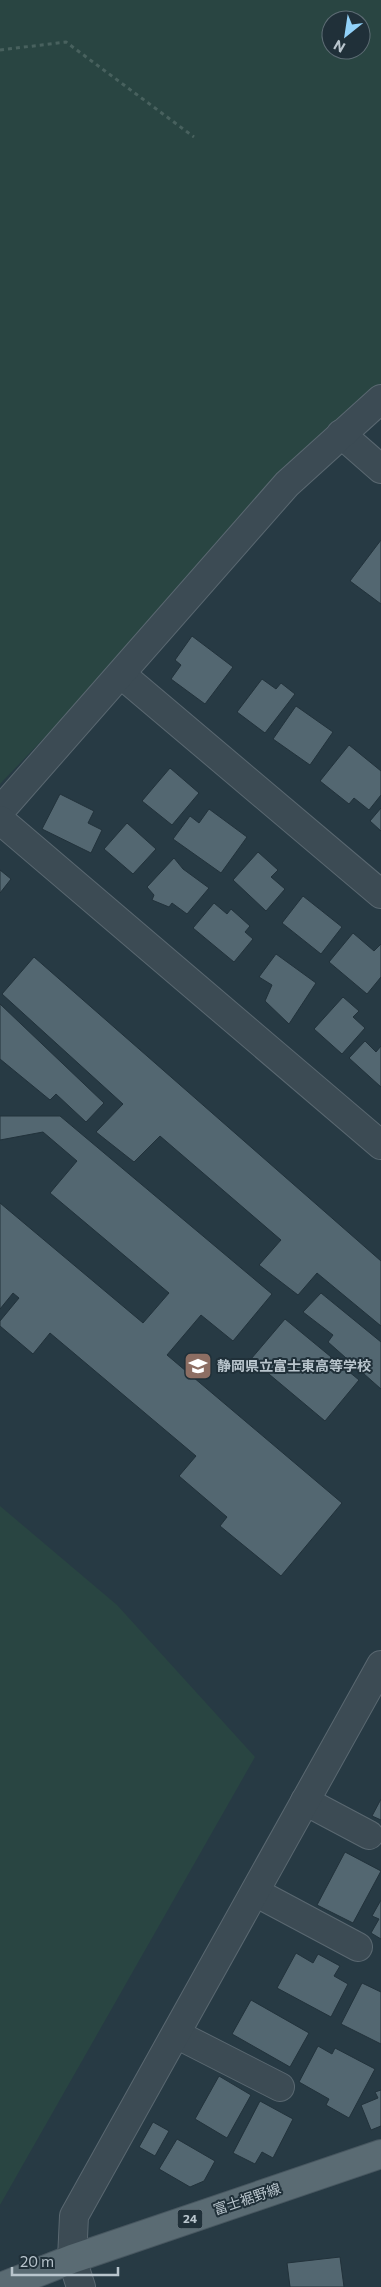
<svg xmlns="http://www.w3.org/2000/svg" width="381" height="2287" viewBox="0 0 381 2287" font-family="Commissioner,'Noto Sans JP',sans-serif">
  <rect width="100%" height="100%" fill="#273a44"/>
  <g fill="#294542" fill-rule="evenodd">
    <path d="M0 0H381V404L280 492 0 784ZM331 20H361V50H331Z"/>
    <polygon points="0,1506 117,1605 255,1757 0,2205"/>
  </g>
  <g fill="#536771" stroke="#22323b">
    <polygon points="381,540 381,604 350,581"/>
    <polygon points="192,636 233,667 205,704 171,679 181,665 175,660"/>
    <polygon points="262,679 276,689 281,683 295,694 265,733 237,712"/>
    <polygon points="296,706 333,732 310,765 273,739"/>
    <polygon points="349,745 381,771 381,795 369,810 354,798 349,804 320,781"/>
    <polygon points="170,768 199,793 172,825 142,801"/>
    <polygon points="60,794 94,811 88,823 102,830 91,853 42,829"/>
    <polygon points="381,808 381,831 370,821"/>
    <polygon points="209,809 247,837 221,873 173,839 190,816 199,823"/>
    <polygon points="127,823 156,849 133,874 104,849"/>
    <polygon points="258,852 278,870 271,877 285,889 266,911 233,880"/>
    <polygon points="174,858 183,869 209,888 187,914 172,903 169,907 152,900 154,895 147,887"/>
    <polygon points="0,870 11,879 0,893"/>
    <polygon points="303,896 342,927 321,954 282,923"/>
    <polygon points="214,903 227,914 231,909 250,926 245,932 253,939 234,962 193,928"/>
    <polygon points="353,933 374,951 381,944 381,977 367,994 329,962"/>
    <polygon points="276,954 316,983 289,1024 265,1001 272,985 259,977"/>
    <polygon points="34,957 381,1261 381,1326 317,1273 298,1295 259,1265 281,1240 160,1136 134,1162 96,1132 123,1104 2,994"/>
    <polygon points="343,997 359,1011 353,1017 365,1028 342,1054 314,1029"/>
    <polygon points="0,1004 104,1103 86,1122 56,1094 50,1100 0,1059"/>
    <polygon points="365,1041 376,1052 381,1046 381,1087 349,1058"/>
    <polygon points="0,1116 60,1116 272,1294 233,1341 201,1315 167,1355 342,1503 281,1576 220,1526 227,1517 179,1476 196,1456 50,1333 33,1354 0,1326 0,1321 19,1298 13,1293 0,1309 0,1203 143,1323 169,1293 50,1193 77,1161 43,1132 0,1140"/>
    <polygon points="321,1293 381,1342 381,1389 328,1342 333,1335 303,1312"/>
    <polygon points="285,1319 359,1380 325,1421 251,1359"/>
    <polygon points="381,1799 381,1820 372,1816"/>
    <polygon points="345,1852 381,1871 353,1923 317,1905"/>
    <polygon points="381,1900 381,1939 371,1933 379,1919 372,1916"/>
    <polygon points="296,1953 313,1963 318,1954 340,1966 334,1976 348,1984 331,2017 277,1988"/>
    <polygon points="362,1983 381,1992 381,2044 341,2024"/>
    <polygon points="251,2000 309,2033 290,2067 232,2034"/>
    <polygon points="318,2046 332,2054 335,2048 375,2069 349,2118 326,2105 329,2099 299,2082"/>
    <polygon points="219,2076 251,2095 227,2138 195,2119"/>
    <polygon points="381,2090 381,2126 371,2130 361,2105 378,2098 375,2092"/>
    <polygon points="260,2101 293,2119 273,2158 262,2152 255,2164 233,2153"/>
    <polygon points="153,2122 169,2131 155,2156 139,2147"/>
    <polygon points="177,2139 215,2161 204,2181 190,2187 159,2169"/>
    <polygon points="340,2257 344,2287 290,2287 287,2263"/>
  </g>
  <g fill="none" stroke-linecap="round" stroke-linejoin="round">
    <defs>
      <g id="minor">
        <polyline points="341,434 381,469"/>
        <polyline points="122,675 381,894"/>
        <polyline points="0,811 287,484 381,399"/>
        <polyline points="0,820 381,1145"/>
        <polyline points="305,1801 369,1835"/>
        <polyline points="255,1892 358,1947"/>
        <polyline points="176,2034 280,2087"/>
        <polyline points="72,2259 81,2287"/>
      </g>
      <polyline id="tertiary" points="72,2259 74,2216 381,1665"/>
      <polyline id="primary" points="1,2287 72,2259 381,2154"/>
    </defs>
    <use href="#minor" stroke="#5a6871" stroke-width="30"/>
    <use href="#tertiary" stroke="#5a6871" stroke-width="30"/>
    <use href="#primary" stroke="#485760" stroke-width="30"/>
    <polyline stroke="#48615e" stroke-width="3" stroke-dasharray="4 4" stroke-linecap="butt" points="0,50 66,42 194,137"/>
    <use href="#minor" stroke="#3c4b54" stroke-width="28"/>
    <use href="#tertiary" stroke="#3c4b54" stroke-width="28"/>
    <use href="#primary" stroke="#5a6b73" stroke-width="28"/>
  </g>
  <defs>
    <symbol id="school-square" viewBox="-11 -11 22 22"><rect x="-9" y="-9" width="18" height="18" rx="4" fill="#8d6e63" stroke="#203039"/><path d="M0-5L7-2L0 1L-7-2ZM-4 1L0 2.5L4 1V4Q0 6-4 4Z" fill="#fff"/></symbol>
  </defs>
  <g fill-rule="evenodd">
    <use href="#school-square" x="182" y="1350" width="32" height="32"/>
  </g>
  <g text-anchor="middle" stroke-width="4" stroke-linejoin="round" paint-order="stroke">
    <rect fill="#203039" stroke="#8b98a1" stroke-width="1" x="177.5" y="2209.5" width="25" height="19" rx="4"/>
    <g font-size="12" font-weight="bold" fill="#b9c5cd">
      <text x="190" y="2223">24</text>
    </g>
    <g font-size="14" font-weight="bold" fill="#b9c5cd" stroke="#203039" text-anchor="start">
      <text x="217" y="1371">静岡県立富士東高等学校</text>
    </g>
    <g font-size="14" fill="#b9c5cd" stroke="#203039">
      <text transform="translate(247 2199) rotate(-19)" y="5">富士裾野線</text>
    </g>
  </g>
  <g transform="translate(346 35) rotate(210)"><circle r="24" fill="#203039" stroke="#5d6c74"/>
  <path d="M0-4L9 19L0 12L-9 19Z" fill="#92d2f9"/>
  <text y="-8" font-size="14" font-weight="bold" text-anchor="middle" fill="#b9c5cd">N</text>
  </g>
  <path d="M12 2267v8h106v-8" fill="none" stroke="#b9c5cd" stroke-width="2.5"/>
  <text x="20" y="2267" font-size="15" fill="#b9c5cd" stroke="#203039" stroke-width="4" paint-order="stroke">20 m</text>
</svg>
